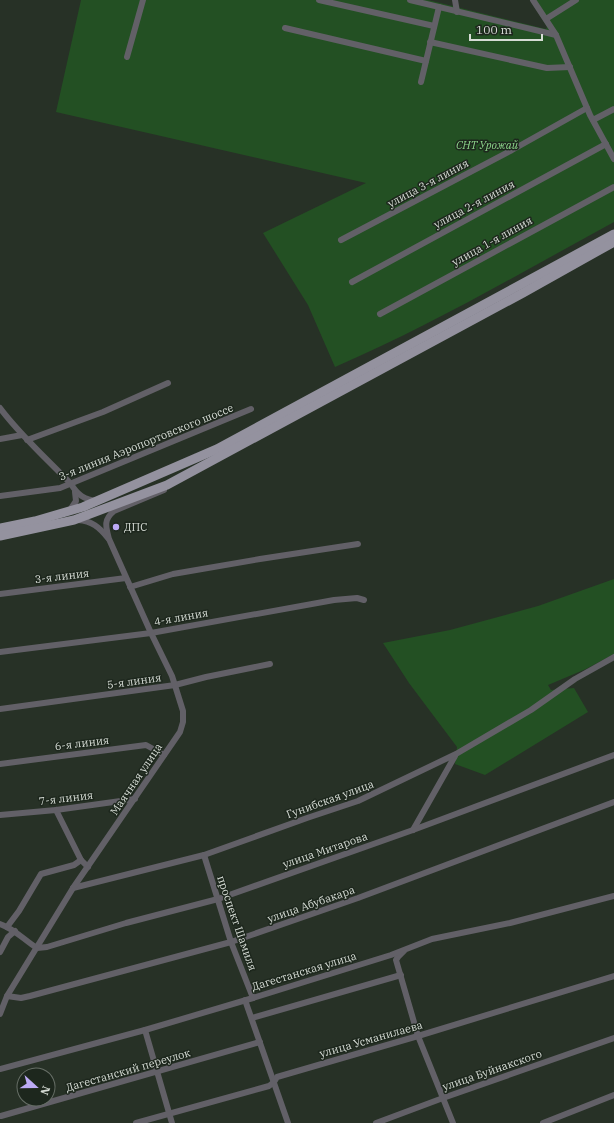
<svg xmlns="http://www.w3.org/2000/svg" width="614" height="1123" viewBox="0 0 614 1123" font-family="'IBM Plex Serif',serif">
  <rect width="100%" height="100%" fill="#273126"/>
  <g fill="#235023">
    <path d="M81 0H428L546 29 547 27 530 0H614V222C522 272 431 326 335 367L308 305 263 233 366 183 56 112Z"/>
    <polygon points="614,579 614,654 586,669 548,685 551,690 574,688 588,712 485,775 455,764 457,747 409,683 383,643 450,630 538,606"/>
  </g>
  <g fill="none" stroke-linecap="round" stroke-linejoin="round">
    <g stroke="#626067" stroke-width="6">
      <polyline points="319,0 434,26"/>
      <polyline points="410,0 556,35"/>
      <polyline points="455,0 457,12"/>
      <polyline points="533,0 556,35 590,115 614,159"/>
      <polyline points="546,19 576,0"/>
      <polyline points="285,28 426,61"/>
      <polyline points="430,42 547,68 570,67"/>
      <polyline points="127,57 143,0"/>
      <polyline points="421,82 439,7"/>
      <polyline points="593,120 614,109"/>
      <polyline points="341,240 512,150 587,108"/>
      <polyline points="352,282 606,144"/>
      <polyline points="380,314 614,187"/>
      <path d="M0 408C21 436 47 459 71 484 77 494 84 500 97 501"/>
      <polyline points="0,439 22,435"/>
      <polyline points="27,440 103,412 168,383"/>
      <polyline points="0,496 60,488 251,409"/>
      <polyline points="70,510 76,501 75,492"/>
      <path d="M78 520C92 521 99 527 108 538"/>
      <polyline points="130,587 173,574 260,559 358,544"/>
      <polyline points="0,594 126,578"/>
      <polyline points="0,652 151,633 334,600 357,598 364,600"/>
      <polyline points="0,709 175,685 206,677 270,664"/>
      <polyline points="0,764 146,745 164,755"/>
      <polyline points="56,810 81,860 88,867"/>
      <polyline points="0,815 56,810 135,799"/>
      <polyline points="413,830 455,756"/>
      <polyline points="204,855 231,942 253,998"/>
      <polyline points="73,888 204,855 307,818 358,801 456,754 531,710 575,679 614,657"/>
      <path d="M0 924C15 929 24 940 37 948L47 947 126 923 218 899 413 830 614 755"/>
      <polyline points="7,927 19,911 41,874 74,865 81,860"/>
      <polyline points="404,951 398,957 396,960 418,1036 453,1123"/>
      <polyline points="0,952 8,937 15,931"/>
      <polyline points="7,996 21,998 30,996 231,942 358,898 614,802"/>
      <polyline points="245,1000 288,1123"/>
      <path d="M0 1014 7 996 73 888 180 732 183 722V711L172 676 151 633 109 539C106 527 103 520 114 511L164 490"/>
      <polyline points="252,1018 401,975"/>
      <polyline points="145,1030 172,1123"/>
      <polyline points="0,1069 145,1030 253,998 391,955 432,939 510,923 614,896"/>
      <polyline points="1,1116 260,1042"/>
      <polyline points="136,1123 269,1086 274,1082 277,1077 418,1036 614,976"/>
      <polyline points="376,1123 443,1098 614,1038"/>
      <polyline points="543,1123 614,1095"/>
    </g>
    <g stroke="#94929f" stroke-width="9">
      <polyline points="0,528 35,521 83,507 217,449 614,234"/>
      <polyline points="0,536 74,520 167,485 523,293 614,242"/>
    </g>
  </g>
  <circle fill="#bcaaf5" stroke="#1d271d" stroke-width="1.5" cx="116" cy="527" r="4"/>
  <g text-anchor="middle" stroke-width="3" stroke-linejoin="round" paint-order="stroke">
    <g font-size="11" font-style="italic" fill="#8dd68b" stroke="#1d271d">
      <text x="487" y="149">СНТ Урожай</text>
    </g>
    <g font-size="11" fill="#d6dcd5" stroke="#1d271d">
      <text transform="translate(428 183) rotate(-28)" y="4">улица 3-я линия</text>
      <text transform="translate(474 204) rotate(-28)" y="4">улица 2-я линия</text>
      <text transform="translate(492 241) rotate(-29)" y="4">улица 1-я линия</text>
      <text transform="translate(146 442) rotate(-22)" y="4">3-я линия Аэропортовского шоссе</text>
      <text transform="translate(62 576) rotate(-7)" y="4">3-я линия</text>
      <text transform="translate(181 617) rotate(-10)" y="4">4-я линия</text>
      <text transform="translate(134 681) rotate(-8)" y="4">5-я линия</text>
      <text transform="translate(82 743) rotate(-7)" y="4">6-я линия</text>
      <text transform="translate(136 779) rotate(-56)" y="4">Маячная улица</text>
      <text transform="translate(66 798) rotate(-7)" y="4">7-я линия</text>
      <text transform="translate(330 799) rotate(-20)" y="4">Гунибская улица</text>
      <text transform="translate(325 850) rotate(-19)" y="4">улица Митарова</text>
      <text transform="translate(311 904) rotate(-19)" y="4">улица Абубакара</text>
      <text transform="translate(237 923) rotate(71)" y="4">проспект Шамиля</text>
      <text transform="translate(304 971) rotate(-17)" y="4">Дагестанская улица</text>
      <text transform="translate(371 1039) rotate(-16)" y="4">улица Усманилаева</text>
      <text transform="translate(128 1070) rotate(-16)" y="4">Дагестанский переулок</text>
      <text transform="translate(492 1070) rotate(-19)" y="4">улица Буйнакского</text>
    </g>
    <g font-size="11" fill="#d6dcd5" stroke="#1d271d" text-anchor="start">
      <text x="124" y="531">ДПС</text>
    </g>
  </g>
  <g transform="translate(36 1087) rotate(111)"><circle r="19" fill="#1d271d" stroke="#676f67"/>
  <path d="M0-3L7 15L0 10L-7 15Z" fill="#bcaaf5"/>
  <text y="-6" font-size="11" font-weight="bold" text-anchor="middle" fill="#d6dcd5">N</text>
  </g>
  <path d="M470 34v6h72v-6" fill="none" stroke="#d6dcd5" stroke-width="2"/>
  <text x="476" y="34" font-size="12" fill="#d6dcd5" stroke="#1d271d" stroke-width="3" paint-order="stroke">100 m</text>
</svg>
